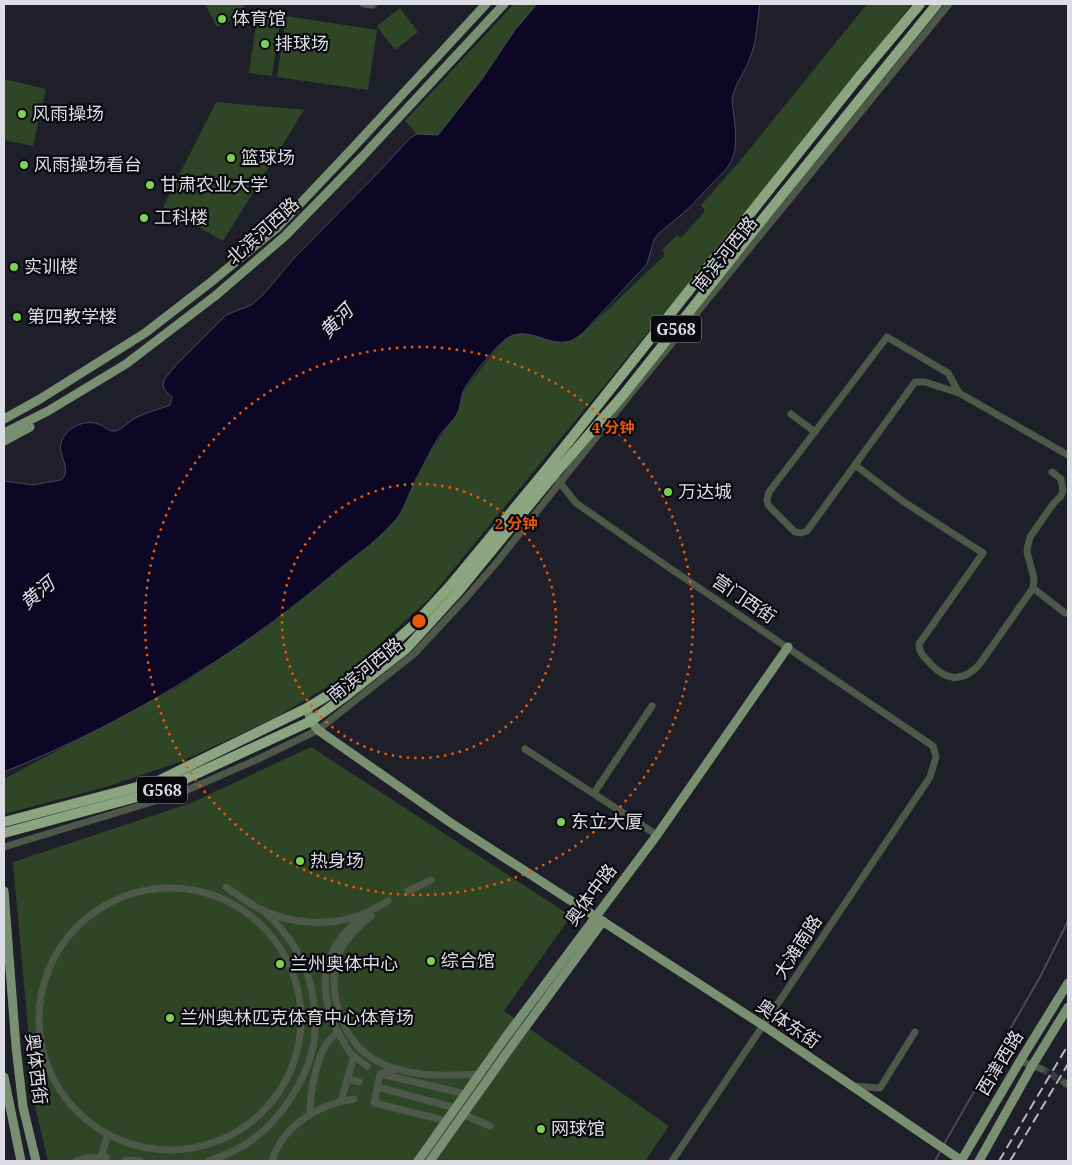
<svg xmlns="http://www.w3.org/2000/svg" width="1072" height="1165" viewBox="0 0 1072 1165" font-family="'Noto Serif','Noto Sans SC',serif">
  <rect width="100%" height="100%" fill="#1f1f2a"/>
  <g fill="#2f4626">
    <polygon points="205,4 243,4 247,12 217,27"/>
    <polygon points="514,4 537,4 515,30 482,79 442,130 438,135 417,134 405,121"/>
    <polygon points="867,4 912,4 769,185 429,599 345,676 275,718 180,762 109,786 4,814 4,779 181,685 262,630 297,604 376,538 398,516 431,451 460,408 463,392 497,348 507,338 515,334 532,334 550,341 582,334 665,255 662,250 677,235 681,238 705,211 701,205 740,161"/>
    <polygon points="400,8 418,32 395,50 377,26"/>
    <polygon points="258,12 281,16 272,76 249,73"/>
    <polygon points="286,16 377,30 368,90 277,77"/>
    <polygon points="4,79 46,89 33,146 4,140"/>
    <polygon points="216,102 304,110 223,241 163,207"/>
    <polygon points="311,747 571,916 504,1011 669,1126 645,1161 48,1161 35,1106 13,862 191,803"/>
  </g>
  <path fill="#0d0726" stroke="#4b475f" d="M537 4H760C757 22 757 41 750 58 745 73 734 84 732 100 734 122 741 148 728 167L687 210 658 234 654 240 647 264 582 334C579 336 576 338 573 340 550 350 528 323 506 339 494 348 469 379 463 392 460 400 461 407 457 414 453 422 445 428 440 435 431 449 424 464 416 479 409 493 404 512 393 523 375 543 352 558 332 575 233 658 123 724 4 772V481L33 485 60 480 64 477C70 464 56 453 62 440 67 428 84 419 98 424 103 425 108 432 115 431 122 430 130 420 137 417 148 412 159 409 170 405L172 397 164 389 163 385 164 380 176 365 226 315 251 305 263 295 294 258 377 174 410 138 417 134 438 135 442 130 482 79 515 30Z"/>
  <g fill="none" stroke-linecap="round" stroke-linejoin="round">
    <g stroke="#4b475f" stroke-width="2">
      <polyline points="944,1144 1040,977 1068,921"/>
      <polyline points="935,1161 941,1150"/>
    </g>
    <polyline stroke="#3b3b46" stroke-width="7" stroke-dasharray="7 3.5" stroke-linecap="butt" points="1042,1069 1065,1083"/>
    <g stroke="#4d5849" stroke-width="7">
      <polyline points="363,4 372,5 374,4"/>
      <polyline points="959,393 925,382 915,382 807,531 801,533 795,532 768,505 767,499 769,492 887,337 948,373 959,393 1068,455"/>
      <polyline points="791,414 815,432"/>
      <path d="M855 465 904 502 983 553 919 644C919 652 923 656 928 661 944 680 961 684 979 665L1033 588 1034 578 1027 552 1028 545 1030 537 1053 504 1061 496 1063 491 1061 479 1052 472"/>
      <polyline points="557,479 576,503 671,569 933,746 936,757 930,777 672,1161"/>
      <polyline points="1033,588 1065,613"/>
      <polyline points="525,749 657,835"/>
      <polyline points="594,793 652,706"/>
      <polyline points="4,847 178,794 256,760 318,730 414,654 466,598 497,562 628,397 949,4"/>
      <path d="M226 887C238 895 249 904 262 910 291 924 330 927 360 915 370 912 379 906 388 901"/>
      <circle cx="170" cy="1019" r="131"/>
      <polyline points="408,891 431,880"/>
      <path d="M362 915C351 926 340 937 333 951 318 980 327 1015 343 1041 345 1045 348 1050 351 1054 355 1058 362 1062 367 1066"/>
      <path d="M371 916C359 927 345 938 339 954 326 991 341 1040 375 1060 406 1078 446 1076 480 1074"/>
      <polyline points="1020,1061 1042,1069"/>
      <polyline points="395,1069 380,1074 374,1103 447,1121"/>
      <polyline points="381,1074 466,1094"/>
      <polyline points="347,1079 359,1082"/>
      <polyline points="1065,1083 1068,1085"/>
      <polyline points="852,1086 880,1088 915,1032"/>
      <polyline points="377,1087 456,1108"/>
      <polyline points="341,1101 354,1056"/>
      <path d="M310 1114C310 1095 316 1056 329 1041 331 1038 335 1035 338 1033"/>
      <polyline points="463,1114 490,1126"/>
      <polyline points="101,1157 108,1134"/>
      <polyline points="126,1160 140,1161"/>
      <polyline points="76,1161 88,1158 106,1157"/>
      <path d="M209 1161C226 1155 242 1148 256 1137 280 1119 303 1084 311 1055 320 1024 314 979 297 951 288 935 276 923 263 910"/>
      <path d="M272 1161C283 1125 319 1104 354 1099"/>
    </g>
    <g stroke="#798f71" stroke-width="9">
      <polyline points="4,419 40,399 145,333 211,282 278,227 350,151 486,4"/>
      <polyline points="4,433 48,411 126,364 215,296 285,236 362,157 504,4"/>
      <polyline points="4,441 30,427"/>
      <polyline points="307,708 311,721 318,730 451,823 764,1026 962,1161"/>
      <polyline points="4,891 16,1047 23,1107 36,1161"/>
      <polyline points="4,1077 21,1161"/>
      <polyline points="418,1161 505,1038 657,835 788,647"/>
      <polyline points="430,1161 513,1044 603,921"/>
      <polyline points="961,1161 1020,1061 1068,983"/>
      <polyline points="979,1161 1032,1066 1068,1007"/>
    </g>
    <g stroke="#8ba581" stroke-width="10">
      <polyline points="4,822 156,782 307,708 335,691 398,639 416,623 450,586 546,470 859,77 920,4"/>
      <polyline points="4,833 159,791 311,721 343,698 407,648 457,593 553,476 624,394 770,210 937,4"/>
    </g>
    <g stroke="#b7b7c0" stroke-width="2" stroke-dasharray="10 5" stroke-linecap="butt">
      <polyline points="999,1161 1068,1045"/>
      <polyline points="1010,1161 1068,1064"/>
    </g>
  </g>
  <g fill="none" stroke="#e8590c" stroke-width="2.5" stroke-dasharray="2.5 5">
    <circle cx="419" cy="621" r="137"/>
    <circle cx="419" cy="621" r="274"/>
  </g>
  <g fill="#7cd155" stroke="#0a090e" stroke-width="2">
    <circle cx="222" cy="19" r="5"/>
    <circle cx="265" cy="44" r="5"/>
    <circle cx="22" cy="114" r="5"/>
    <circle cx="231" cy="158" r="5"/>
    <circle cx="24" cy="165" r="5"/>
    <circle cx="150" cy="185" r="5"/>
    <circle cx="144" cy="218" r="5"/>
    <circle cx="14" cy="267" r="5"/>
    <circle cx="17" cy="317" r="5"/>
    <circle cx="668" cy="492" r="5"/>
    <circle cx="561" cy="822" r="5"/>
    <circle cx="300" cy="861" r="5"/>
    <circle cx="431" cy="961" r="5"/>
    <circle cx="280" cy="964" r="5"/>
    <circle cx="170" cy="1018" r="5"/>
    <circle cx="541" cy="1129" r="5"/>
  </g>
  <g text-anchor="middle" stroke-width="4.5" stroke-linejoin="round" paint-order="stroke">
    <g fill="#0a090e" stroke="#9d9da4" stroke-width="1">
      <rect x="651" y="315.5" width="50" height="27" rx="4"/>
      <rect x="137" y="776.5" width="50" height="27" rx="4"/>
    </g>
    <g font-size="16" font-weight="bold" fill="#dcdce4">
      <text x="676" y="335">G568</text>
      <text x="162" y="796">G568</text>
    </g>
    <g font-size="18" fill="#dcdce4" stroke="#0a090e" text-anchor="start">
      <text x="232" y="25">体育馆</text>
      <text x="275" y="50">排球场</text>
      <text x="32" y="120">风雨操场</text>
      <text x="241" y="164">篮球场</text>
      <text x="34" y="171">风雨操场看台</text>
      <text x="160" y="191">甘肃农业大学</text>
      <text x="154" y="224">工科楼</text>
      <text x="24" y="273">实训楼</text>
      <text x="27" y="323">第四教学楼</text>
      <text x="678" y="498">万达城</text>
      <text x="571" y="828">东立大厦</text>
      <text x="310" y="867">热身场</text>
      <text x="441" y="967">综合馆</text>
      <text x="290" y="970">兰州奥体中心</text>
      <text x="180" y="1024">兰州奥林匹克体育中心体育场</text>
      <text x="551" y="1135">网球馆</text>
    </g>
    <g font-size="18" fill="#dcdce4" stroke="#0a090e">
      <text transform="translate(263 231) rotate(-42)" y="6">北滨河西路</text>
      <text transform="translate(725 254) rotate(-51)" y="6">南滨河西路</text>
      <text transform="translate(744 599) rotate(34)" y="6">营门西街</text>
      <text transform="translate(365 670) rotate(-39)" y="6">南滨河西路</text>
      <text transform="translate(591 895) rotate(-53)" y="6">奥体中路</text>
      <text transform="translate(798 947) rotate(-57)" y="6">大滩南路</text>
      <text transform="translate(788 1024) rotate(34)" y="6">奥体东街</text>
      <text transform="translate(1000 1063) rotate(-59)" y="6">西津西路</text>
      <text transform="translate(36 1069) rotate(83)" y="6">奥体西街</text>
    </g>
    <g font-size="19" font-style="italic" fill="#dcdcf6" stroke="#0a090e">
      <text transform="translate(336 321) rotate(-46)" y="7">黄河</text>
      <text transform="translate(37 593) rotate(-40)" y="7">黄河</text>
    </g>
  </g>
  <circle cx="419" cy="621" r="8" fill="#e8590c" stroke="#0a090e" stroke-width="2.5"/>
  <g font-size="15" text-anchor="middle" font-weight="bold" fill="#e8590c" stroke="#0a090e" stroke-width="4.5" stroke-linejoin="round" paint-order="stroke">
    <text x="613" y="433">4 分钟</text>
    <text x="516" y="529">2 分钟</text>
  </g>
  <rect width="1072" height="1165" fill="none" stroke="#dcdce4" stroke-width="10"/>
</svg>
